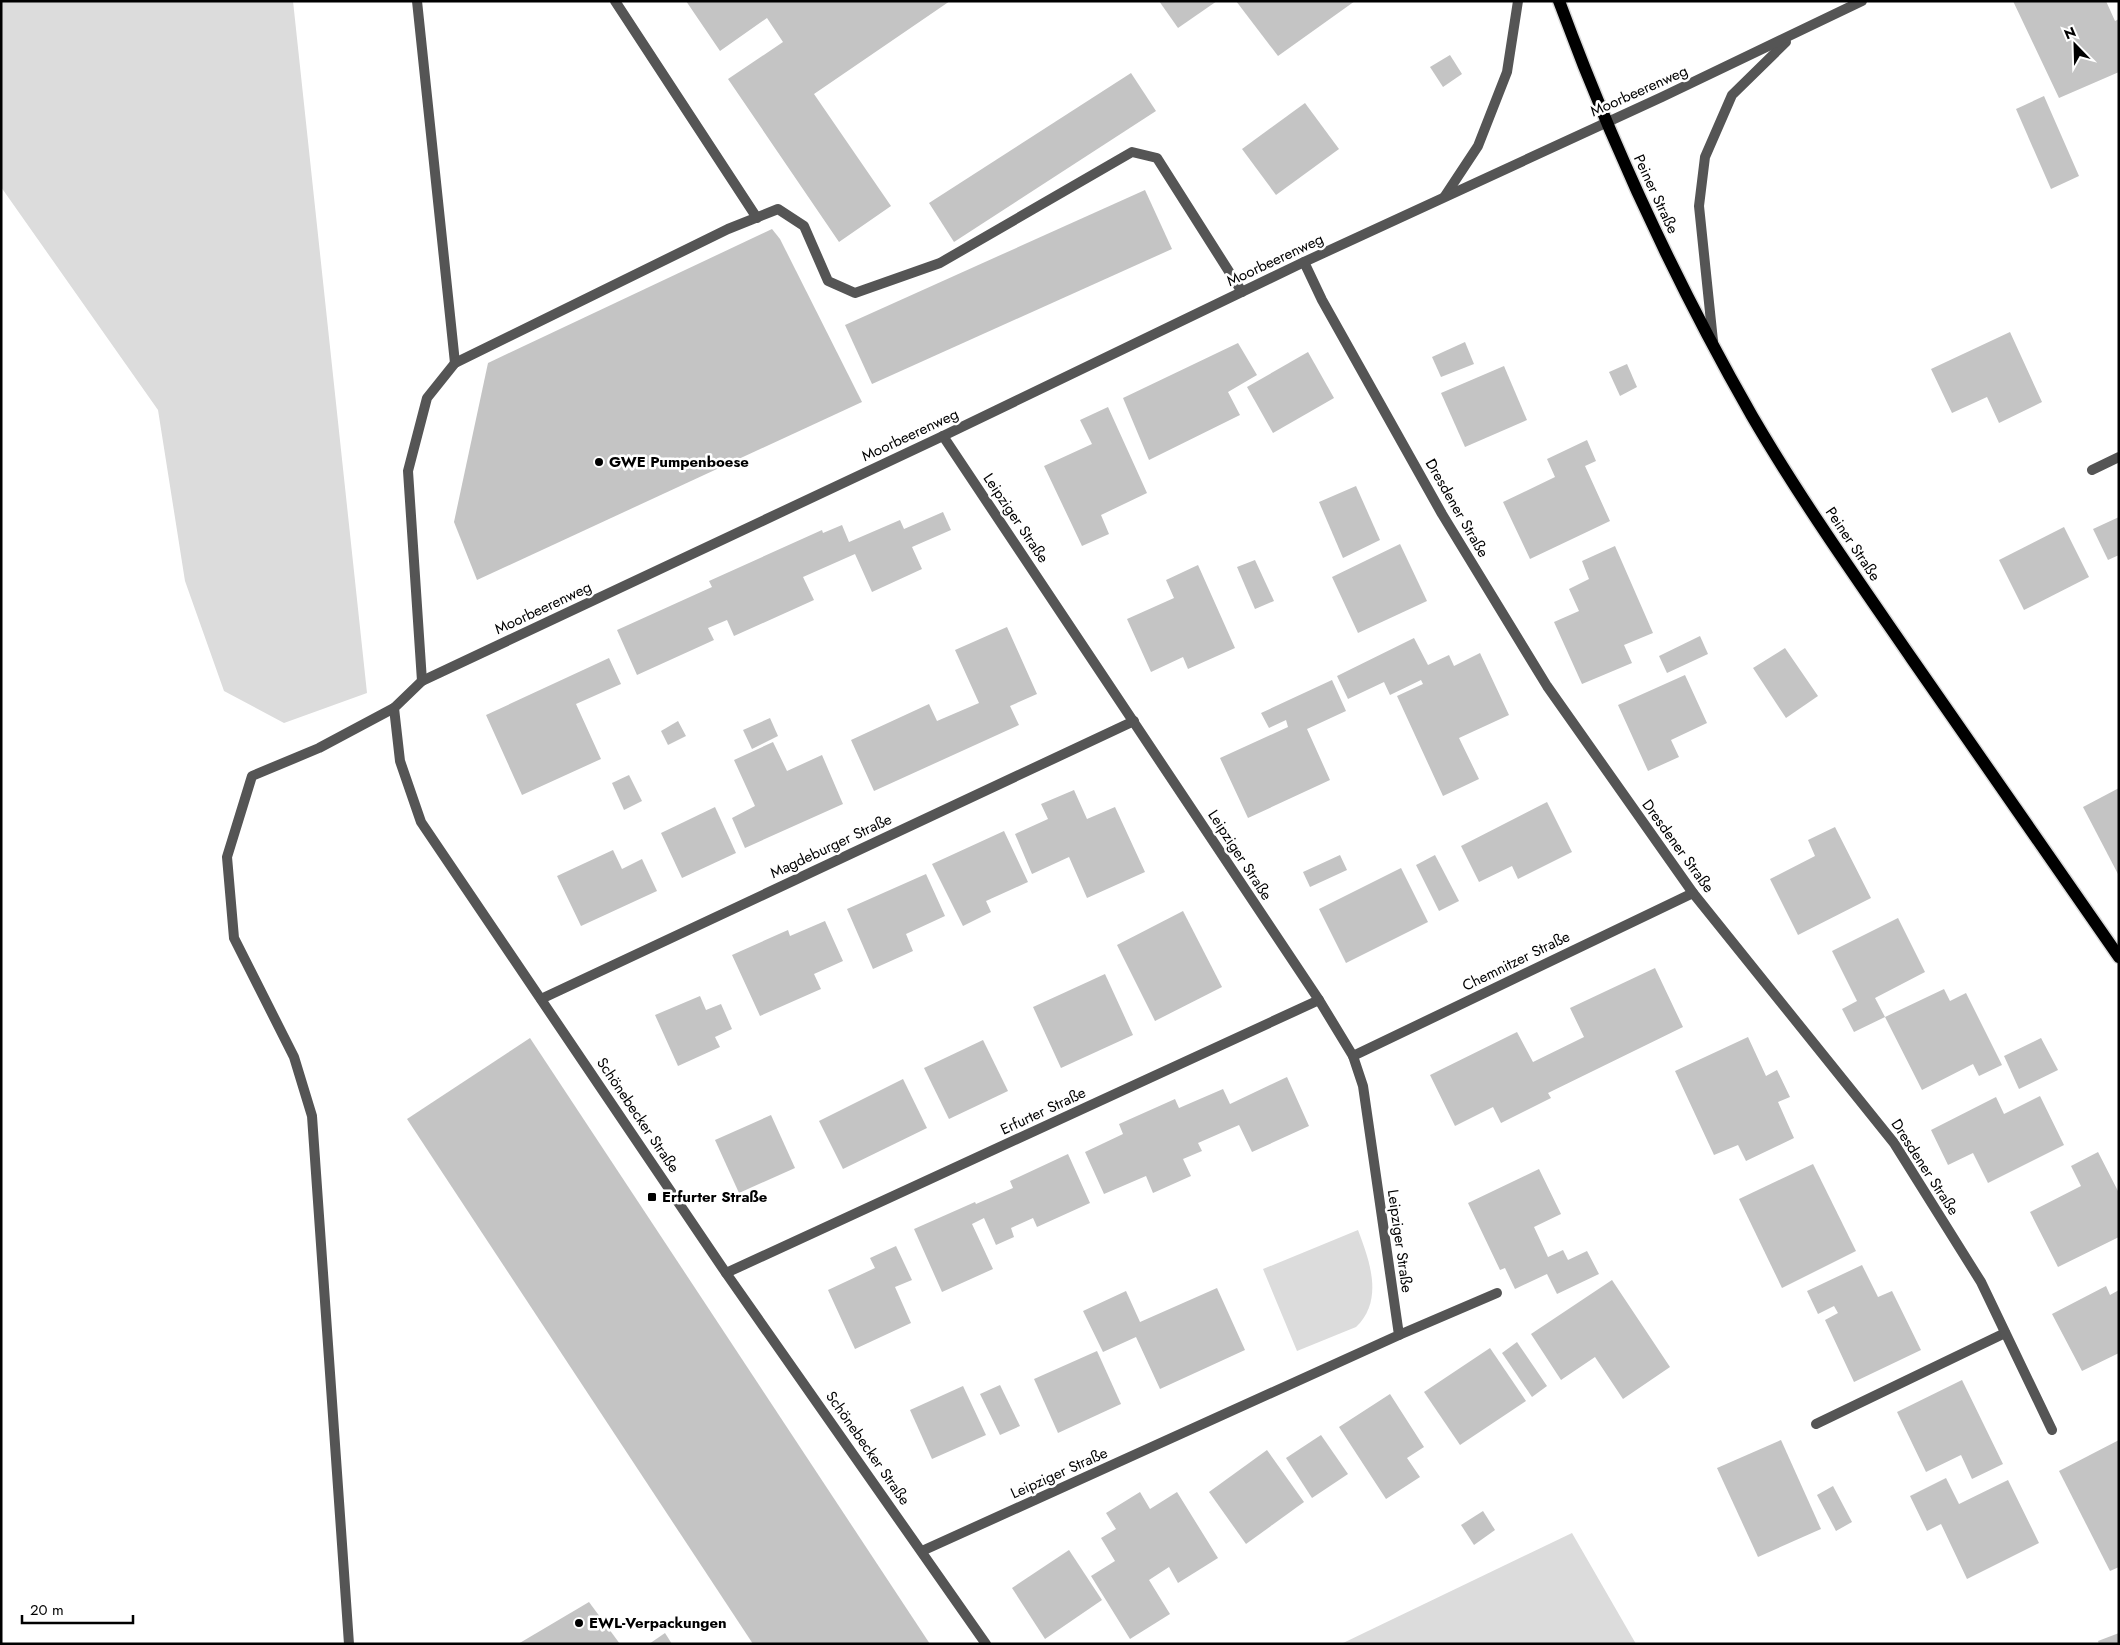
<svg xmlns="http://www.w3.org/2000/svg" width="2120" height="1645" viewBox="0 0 2120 1645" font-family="Jost,sans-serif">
  <rect width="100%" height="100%" fill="#fff"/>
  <g fill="#dcdcdc">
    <polygon points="1,1 293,1 367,693 284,723 224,691 185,581 158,410 1,187"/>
    <path d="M1358 1230C1370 1262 1384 1300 1356 1327L1297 1351 1263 1269Z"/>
    <polygon points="1572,1533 1636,1644 1341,1644"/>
  </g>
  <g fill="#c4c4c4">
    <polygon points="686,1 950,1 814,94 891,206 839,242 728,79 783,42 767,18 720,51"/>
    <polygon points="1159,1 1217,1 1178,28"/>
    <polygon points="1236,1 1355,1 1278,56"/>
    <polygon points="2013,1 2106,1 2115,21 2119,19 2119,72 2059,98"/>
    <polygon points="1450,55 1462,74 1443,87 1430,67"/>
    <polygon points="1131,73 1156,111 954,242 929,203"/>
    <polygon points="2044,96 2079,176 2051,189 2016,109"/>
    <polygon points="1305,103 1339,149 1276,195 1242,149"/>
    <polygon points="1145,190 1172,249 872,384 845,325"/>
    <polygon points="772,229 780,239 862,402 477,580 454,522 488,363"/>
    <polygon points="2010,332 2042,402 1999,423 1987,397 1952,413 1931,369"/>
    <polygon points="1465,342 1474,364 1441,377 1432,357"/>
    <polygon points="1238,343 1257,375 1228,392 1240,415 1149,460 1123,398"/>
    <polygon points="1308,352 1334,398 1273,433 1247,387"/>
    <polygon points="1627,364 1637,387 1620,396 1609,372"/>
    <polygon points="1504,366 1527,420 1465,447 1441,393"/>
    <polygon points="1108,407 1147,493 1101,515 1109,534 1082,546 1044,466 1092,444 1080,420"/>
    <polygon points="1587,440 1596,461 1585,466 1610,521 1530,559 1503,502 1555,477 1547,459"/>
    <polygon points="1356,486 1380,540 1343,558 1319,502"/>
    <polygon points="943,512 951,530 912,547 922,569 872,592 855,554 803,577 814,600 734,636 727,620 708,628 714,640 637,675 617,630 712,587 709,581 822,530 823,533 842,525 849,542 900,520 904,529"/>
    <polygon points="2119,517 2119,555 2108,560 2093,529"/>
    <polygon points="2064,527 2089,577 2024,610 1999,560"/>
    <polygon points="1400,544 1427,601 1358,633 1332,577"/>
    <polygon points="1615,546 1653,633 1624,645 1632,663 1582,684 1554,622 1579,611 1569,589 1589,579 1582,561"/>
    <polygon points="1255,560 1274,601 1255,609 1237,567"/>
    <polygon points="1198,565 1235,648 1188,669 1183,657 1151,672 1127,619 1174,598 1166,580"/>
    <polygon points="1007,627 1037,694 1010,706 1019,725 874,791 851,740 929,704 937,721 979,703 955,650"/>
    <polygon points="1700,636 1708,654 1667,673 1659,656"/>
    <polygon points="1414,638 1428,665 1449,655 1454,666 1480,653 1509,715 1459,738 1479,779 1443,796 1397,696 1423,684 1421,680 1390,695 1384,682 1348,699 1337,676"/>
    <polygon points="1785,648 1818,696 1786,718 1753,668"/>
    <polygon points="609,658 621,684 576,704 601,759 522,795 486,715"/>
    <polygon points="1685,675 1707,723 1671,740 1679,757 1648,771 1618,705"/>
    <polygon points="1332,680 1346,711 1307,729 1330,780 1248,818 1220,758 1288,727 1286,720 1269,728 1261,713"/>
    <polygon points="770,718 778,736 752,749 743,730"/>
    <polygon points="678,721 686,736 668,745 661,731"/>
    <polygon points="773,742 787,771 822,755 843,804 745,848 732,818 755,806 734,760"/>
    <polygon points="629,775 642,801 624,810 612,783"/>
    <polygon points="2119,788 2119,876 2083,807"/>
    <polygon points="1074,790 1087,819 1115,807 1145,872 1087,898 1069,857 1032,874 1015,834 1048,819 1041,804"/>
    <polygon points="1547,802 1572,852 1518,879 1512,866 1479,882 1461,846"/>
    <polygon points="715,807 736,853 682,878 661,833"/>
    <polygon points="1835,827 1871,898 1798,935 1770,879 1815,856 1808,840"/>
    <polygon points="1004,831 1028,882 986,901 991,912 963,926 932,864"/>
    <polygon points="613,850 622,869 642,859 657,891 581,926 557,876"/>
    <polygon points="1340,855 1347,870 1310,887 1303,872"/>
    <polygon points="1435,855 1459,901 1439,911 1416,865"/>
    <polygon points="1401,868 1428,922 1346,963 1319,909"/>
    <polygon points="926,874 945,916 906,934 913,951 873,969 847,909"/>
    <polygon points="1183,911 1222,987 1155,1021 1117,945"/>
    <polygon points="1898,918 1925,972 1875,998 1885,1017 1854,1032 1842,1009 1857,1001 1832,951"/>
    <polygon points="825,921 843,961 814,974 821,989 760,1016 732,955 788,930 790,936"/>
    <polygon points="1655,968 1683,1027 1548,1093 1551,1098 1501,1123 1493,1107 1455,1126 1430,1075 1517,1032 1533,1062 1584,1037 1570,1008"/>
    <polygon points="1105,974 1133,1035 1061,1068 1033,1007"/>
    <polygon points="1944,989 1950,1001 1966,993 2002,1065 1979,1076 1973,1064 1922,1090 1885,1017"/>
    <polygon points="700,996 706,1010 721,1004 732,1029 715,1037 720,1047 678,1066 655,1015"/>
    <polygon points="1748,1037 1766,1076 1777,1070 1790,1097 1778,1102 1794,1138 1746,1161 1738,1145 1714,1155 1675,1071"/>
    <polygon points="530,1038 930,1644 753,1644 407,1119"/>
    <polygon points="2041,1038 2058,1070 2019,1089 2004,1056"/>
    <polygon points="983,1040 1008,1091 949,1119 924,1068"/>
    <polygon points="1287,1077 1309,1126 1252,1152 1239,1125 1198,1143 1202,1151 1183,1159 1191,1176 1153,1193 1146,1176 1104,1194 1085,1152 1123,1134 1119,1124 1175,1099 1179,1108 1223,1089 1230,1104"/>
    <polygon points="903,1079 927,1128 843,1169 819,1121"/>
    <polygon points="2040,1096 2064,1145 1988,1183 1973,1153 1948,1165 1931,1130 1996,1097 2004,1114"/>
    <polygon points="771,1115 795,1168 739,1193 715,1140"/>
    <polygon points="2098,1152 2119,1193 2119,1237 2058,1267 2030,1212 2081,1186 2071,1166"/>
    <polygon points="1068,1154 1090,1203 1037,1227 1033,1218 1011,1228 1014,1237 996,1245 984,1218 972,1224 993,1269 942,1292 914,1229 975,1202 976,1204 1013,1188 1010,1181"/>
    <polygon points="1813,1164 1856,1251 1782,1288 1739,1199"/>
    <polygon points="1539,1169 1561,1214 1534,1227 1548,1257 1563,1250 1568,1260 1587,1251 1599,1274 1557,1294 1547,1274 1515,1289 1505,1268 1500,1270 1468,1203"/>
    <polygon points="896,1246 912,1280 895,1287 911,1323 855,1349 828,1290 875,1268 870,1258"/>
    <polygon points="1862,1265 1878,1297 1892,1291 1921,1350 1854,1382 1825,1320 1838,1313 1834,1306 1818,1314 1807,1291"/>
    <polygon points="1612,1280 1670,1367 1623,1399 1595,1357 1561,1380 1531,1334"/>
    <polygon points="2106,1286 2110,1295 2119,1290 2119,1353 2082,1371 2052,1314"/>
    <polygon points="1217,1288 1245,1350 1160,1389 1136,1337 1103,1352 1083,1311 1126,1291 1140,1322"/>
    <polygon points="1517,1342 1547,1386 1532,1397 1502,1353"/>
    <polygon points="1490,1348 1526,1401 1460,1445 1424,1392"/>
    <polygon points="1097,1351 1121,1404 1058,1433 1034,1379"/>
    <polygon points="1962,1380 2003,1464 1972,1479 1961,1455 1926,1472 1897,1412"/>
    <polygon points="1000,1385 1020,1426 1000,1435 980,1394"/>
    <polygon points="963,1386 986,1435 932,1459 910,1410"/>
    <polygon points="1390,1394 1424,1447 1407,1458 1420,1477 1386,1499 1339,1427"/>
    <polygon points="1321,1435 1348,1474 1312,1498 1286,1458"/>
    <polygon points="1781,1440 1821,1529 1758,1557 1717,1468"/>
    <polygon points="2119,1440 2119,1567 2110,1571 2059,1471"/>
    <polygon points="1267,1450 1304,1502 1246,1544 1209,1492"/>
    <polygon points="1946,1478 1959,1504 2008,1480 2039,1543 1967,1579 1941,1524 1927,1531 1910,1496"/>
    <polygon points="1833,1486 1852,1522 1836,1531 1817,1495"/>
    <polygon points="1140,1492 1150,1509 1177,1492 1218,1558 1178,1583 1169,1567 1149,1580 1170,1614 1130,1639 1091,1576 1115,1561 1101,1538 1116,1529 1106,1513"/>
    <polygon points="1483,1511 1495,1530 1474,1545 1461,1525"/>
    <polygon points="1069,1550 1102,1600 1045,1639 1012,1588"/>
    <polygon points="589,1602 620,1644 518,1644"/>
    <polygon points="665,1633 672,1644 649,1644"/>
    <polygon points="2119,1633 2119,1644 2099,1644 2098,1641"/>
  </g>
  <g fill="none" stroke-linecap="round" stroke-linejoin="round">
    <defs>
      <path id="primary" d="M1559 1C1612 145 1676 283 1752 416 1801 500 1857 579 1912 659 1981 758 2050 858 2119 957"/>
    </defs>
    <use href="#primary" stroke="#dbdbdb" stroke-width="15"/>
    <g stroke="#555" stroke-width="10">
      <polyline points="417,1 455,363"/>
      <polyline points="615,1 757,218"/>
      <polyline points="2092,470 2119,457"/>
      <polyline points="422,681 408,471 427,398 455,363 728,229 778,209 804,226 828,281 855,293 940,263 1132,152 1157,158 1242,292"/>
      <polyline points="1816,1424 2005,1333"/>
      <polyline points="349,1644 312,1116 294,1057 234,938 227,857 252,776 319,748 394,708"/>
    </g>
    <g stroke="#555" stroke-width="10">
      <polyline points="1445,196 1478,146 1507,72 1518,1"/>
      <polyline points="1304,262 1322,300 1442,514 1547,686 1693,893 1894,1143 1981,1282 2052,1430"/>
      <polyline points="1713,341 1699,206 1705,157 1732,95 1786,42"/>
      <polyline points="541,999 1134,721"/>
      <polyline points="1353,1056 1693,893"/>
      <polyline points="726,1273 1319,1000"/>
      <polyline points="1399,1335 1497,1293"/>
      <polyline points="922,1551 1399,1335 1363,1086 1353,1056 1319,1000 943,436"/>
      <polyline points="986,1644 726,1273 421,822 400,761 394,708 422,681 943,436 1304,262 1662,97 1862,1"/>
    </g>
    <use href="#primary" stroke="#000" stroke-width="12"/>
  </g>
  <g fill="#000" stroke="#fff" stroke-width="2">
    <circle cx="599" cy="462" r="5"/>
    <rect x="647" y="1192" width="10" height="10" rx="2.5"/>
    <circle cx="579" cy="1623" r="5"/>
  </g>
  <g text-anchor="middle" stroke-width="5" stroke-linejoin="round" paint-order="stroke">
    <g font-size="15" fill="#000" stroke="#fff">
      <text transform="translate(1639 91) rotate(-24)" y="5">Moorbeerenweg</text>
      <text transform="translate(1656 194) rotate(65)" y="5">Peiner Straße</text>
      <text transform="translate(1275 260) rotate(-25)" y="5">Moorbeerenweg</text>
      <text transform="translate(910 435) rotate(-25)" y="5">Moorbeerenweg</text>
      <text transform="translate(1457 508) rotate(60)" y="5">Dresdener Straße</text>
      <text transform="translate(1016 518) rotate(56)" y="5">Leipziger Straße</text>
      <text transform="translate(1853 544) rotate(56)" y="5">Peiner Straße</text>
      <text transform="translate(543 608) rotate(-25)" y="5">Moorbeerenweg</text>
      <text transform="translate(831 846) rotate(-25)" y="5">Magdeburger Straße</text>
      <text transform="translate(1678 846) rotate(54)" y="5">Dresdener Straße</text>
      <text transform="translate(1240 855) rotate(57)" y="5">Leipziger Straße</text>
      <text transform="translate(1516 961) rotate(-26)" y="5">Chemnitzer Straße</text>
      <text transform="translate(1043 1111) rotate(-25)" y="5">Erfurter Straße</text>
      <text transform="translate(638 1115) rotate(56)" y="5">Schönebecker Straße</text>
      <text transform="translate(1925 1167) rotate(57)" y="5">Dresdener Straße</text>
      <text transform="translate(1400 1241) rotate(82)" y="5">Leipziger Straße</text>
      <text transform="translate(868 1448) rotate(55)" y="5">Schönebecker Straße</text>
      <text transform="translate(1059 1473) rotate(-24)" y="5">Leipziger Straße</text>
    </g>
    <g font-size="15" font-weight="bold" fill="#000" stroke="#fff" text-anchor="start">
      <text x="609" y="467">GWE Pumpenboese</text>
      <text x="662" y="1202">Erfurter Straße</text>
      <text x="589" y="1628">EWL-Verpackungen</text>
    </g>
  </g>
  <rect width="2120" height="1645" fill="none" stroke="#000000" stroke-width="5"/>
  <g transform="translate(2075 45) rotate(337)" stroke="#ffffff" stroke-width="4" paint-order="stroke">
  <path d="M0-4L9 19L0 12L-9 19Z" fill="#000000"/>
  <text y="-8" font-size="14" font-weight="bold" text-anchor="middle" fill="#000000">N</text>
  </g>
  <path d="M22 1615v8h111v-8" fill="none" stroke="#000000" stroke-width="2.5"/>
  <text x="30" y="1615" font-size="15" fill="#000000" stroke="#ffffff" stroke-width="4" paint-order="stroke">20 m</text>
</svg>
